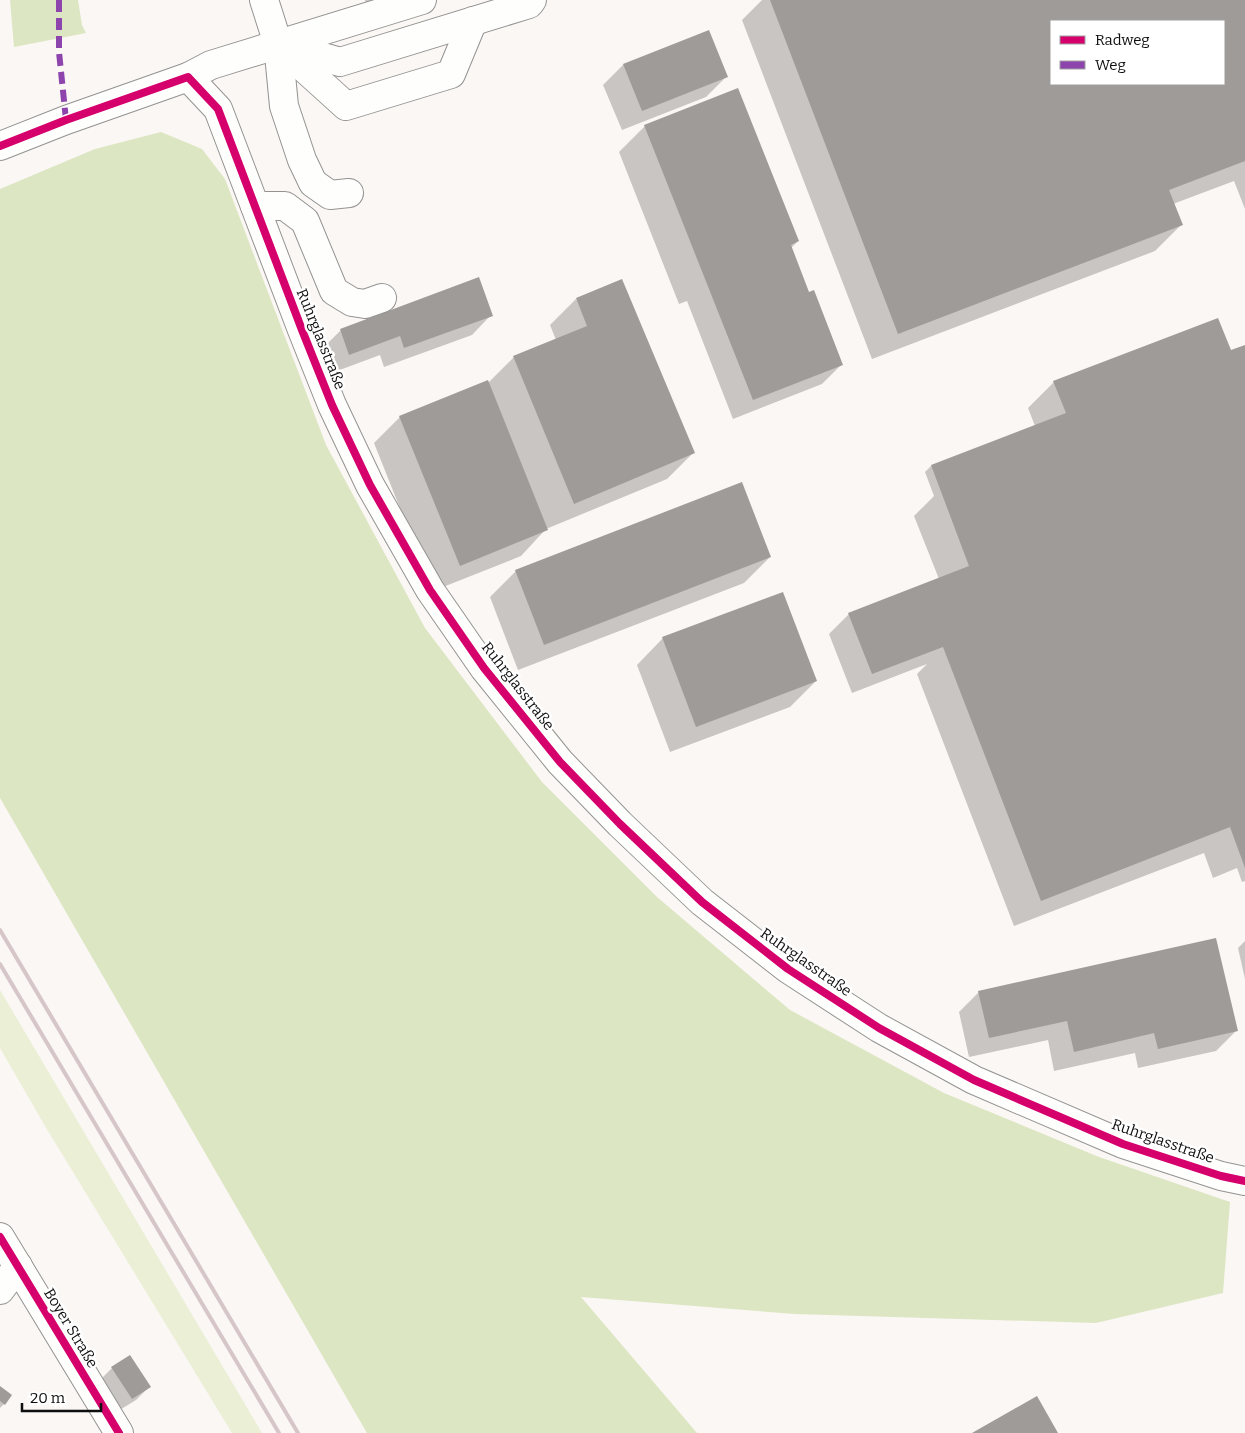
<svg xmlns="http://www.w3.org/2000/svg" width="1245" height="1433" viewBox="0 0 1245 1433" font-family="Bitter,serif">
  <rect width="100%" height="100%" fill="#faf7f4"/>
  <polygon fill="#ebefd5" points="0,990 262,1433 232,1433 45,1126 0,1048"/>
  <g fill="#dde6c2">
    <polygon points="10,0 78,0 82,25 86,33 14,47"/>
    <polygon points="161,132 202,149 225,179 326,445 425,628 542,782 657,897 790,1010 944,1093 1099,1157 1230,1202 1223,1293 1096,1323 795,1314 581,1297 697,1433 367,1433 0,798 0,189 95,149"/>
  </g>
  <g fill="#0003" fill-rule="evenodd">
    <polygon points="365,0 398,0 368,9"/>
    <path d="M762 0H1245V209L1234 181 1173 204 1181 225 1155 251 872 359 742 20ZM1051 21H1224V84H1051Z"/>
    <polygon points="709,32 726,77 706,97 622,130 603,85 623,65"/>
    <polygon points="645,126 798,241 791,248 809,294 842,364 822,384 733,419 687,301 679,304 619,152"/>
    <polygon points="576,299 693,453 667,479 546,529 521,556 433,591 374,443 400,417 488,383 514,357 556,340 550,325"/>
    <polygon points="491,315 472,335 384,367 380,355 329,374 321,350 341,330"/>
    <polygon points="1245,346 1245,881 1242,882 1237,868 1213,878 1204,853 1014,926 917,674 927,664 852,693 829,634 849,614 939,579 914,516 934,496 925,472 931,466 1035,426 1028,408 1054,382 1230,353"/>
    <polygon points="770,557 744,583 518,670 490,597 516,571"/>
    <polygon points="663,638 816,681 790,707 670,752 637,665"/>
    <polygon points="1245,941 1245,979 1238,948"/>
    <polygon points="979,992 1236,1031 1216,1051 1138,1068 1135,1053 1054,1071 1048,1040 969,1057 959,1012"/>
    <polygon points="112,1368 150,1386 136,1400 118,1411 99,1381"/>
    <polygon points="0,1388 4,1404 0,1408"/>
  </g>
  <g fill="#9e9b99" fill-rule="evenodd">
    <path d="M770 0H1245V161L1169 190 1183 225 898 334ZM1051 21H1224V84H1051Z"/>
    <polygon points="709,30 728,77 642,111 623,64"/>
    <polygon points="738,88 799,241 791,245 809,292 814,290 843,365 753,400 644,125"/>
    <polygon points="479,277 493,316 404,348 400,336 349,355 340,329"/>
    <polygon points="622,279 695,453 574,504 513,356 587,326 576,298"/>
    <polygon points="1218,318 1231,350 1245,345 1245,868 1230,827 1041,901 943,647 872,674 848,613 969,566 931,465 1066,413 1053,381"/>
    <polygon points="488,380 548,530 460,566 399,416"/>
    <polygon points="742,482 771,557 544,645 515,570"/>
    <polygon points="783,592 817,681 696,727 662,637"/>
    <polygon points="1216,938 1238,1031 1158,1049 1154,1033 1074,1052 1067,1021 989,1038 978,991"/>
    <polygon points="130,1355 151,1387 132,1399 111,1367"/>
    <polygon points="0,1386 12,1395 5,1405 0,1401"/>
    <polygon points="1037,1396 1058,1433 972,1433"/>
  </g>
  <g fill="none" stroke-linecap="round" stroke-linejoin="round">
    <defs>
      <g id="minor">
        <polyline points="264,0 278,44 284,106 302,160 313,183 330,195 349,193"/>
        <polyline points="278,44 340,62 529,4 532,0"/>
        <polyline points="283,49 346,106 451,74 473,21"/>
        <polyline points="188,77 218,109 302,330 332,405 370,485 430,590 484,668 560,762 620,824 702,902 788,969 879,1028 974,1080 1123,1144 1221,1176 1245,1181"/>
        <polyline points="0,146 66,120 188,77 211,65 422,0"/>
        <polyline points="255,206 285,206 305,221 334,291 352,302 365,304 382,298"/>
        <polyline points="0,1237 119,1433"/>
        <polyline points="0,1290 18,1266"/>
      </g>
    </defs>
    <use href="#minor" stroke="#949392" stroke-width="30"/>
    <use href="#minor" stroke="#fefefd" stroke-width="28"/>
    <g stroke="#d6c6ca" stroke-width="4">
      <polyline points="0,930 298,1433"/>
      <polyline points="0,964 279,1433"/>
    </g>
    <polyline stroke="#8e44ad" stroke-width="6" stroke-dasharray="12 6" stroke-linecap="butt" points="59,0 59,52 66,120"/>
    <defs>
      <g id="cycleway">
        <polyline points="0,146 66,120 188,77 218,109 302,330 332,405 370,485 430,590 484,668 560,762 620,824 702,902 788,969 879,1028 974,1080 1123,1144 1221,1176 1245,1181"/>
        <polyline points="0,1237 119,1433"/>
      </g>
    </defs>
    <use href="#cycleway" stroke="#fff" stroke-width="11"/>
    <use href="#cycleway" stroke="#d6006c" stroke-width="8"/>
  </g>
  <g text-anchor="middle" stroke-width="5" stroke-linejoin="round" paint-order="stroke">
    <g font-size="15" fill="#0e0e0e" stroke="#fff">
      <text transform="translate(321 339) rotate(68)" y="5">Ruhrglasstraße</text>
      <text transform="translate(518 686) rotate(52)" y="5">Ruhrglasstraße</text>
      <text transform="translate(806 962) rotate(35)" y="5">Ruhrglasstraße</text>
      <text transform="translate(1163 1141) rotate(19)" y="5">Ruhrglasstraße</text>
      <text transform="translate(71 1328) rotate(59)" y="5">Boyer Straße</text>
    </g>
  </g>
  <rect x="1050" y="20" width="175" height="65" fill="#ffffff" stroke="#9f9f9f"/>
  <rect x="1060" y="36" width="25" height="8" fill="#d6006c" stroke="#9f9f9f"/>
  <text x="1095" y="45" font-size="15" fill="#0e0e0e">Radweg</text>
  <rect x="1060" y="61" width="25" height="8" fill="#8e44ad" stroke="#9f9f9f"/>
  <text x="1095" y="70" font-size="15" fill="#0e0e0e">Weg</text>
  <path d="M22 1403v8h79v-8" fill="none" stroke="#0e0e0e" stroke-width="2.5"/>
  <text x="30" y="1403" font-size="15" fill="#0e0e0e" stroke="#ffffff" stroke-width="4" paint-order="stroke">20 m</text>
</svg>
